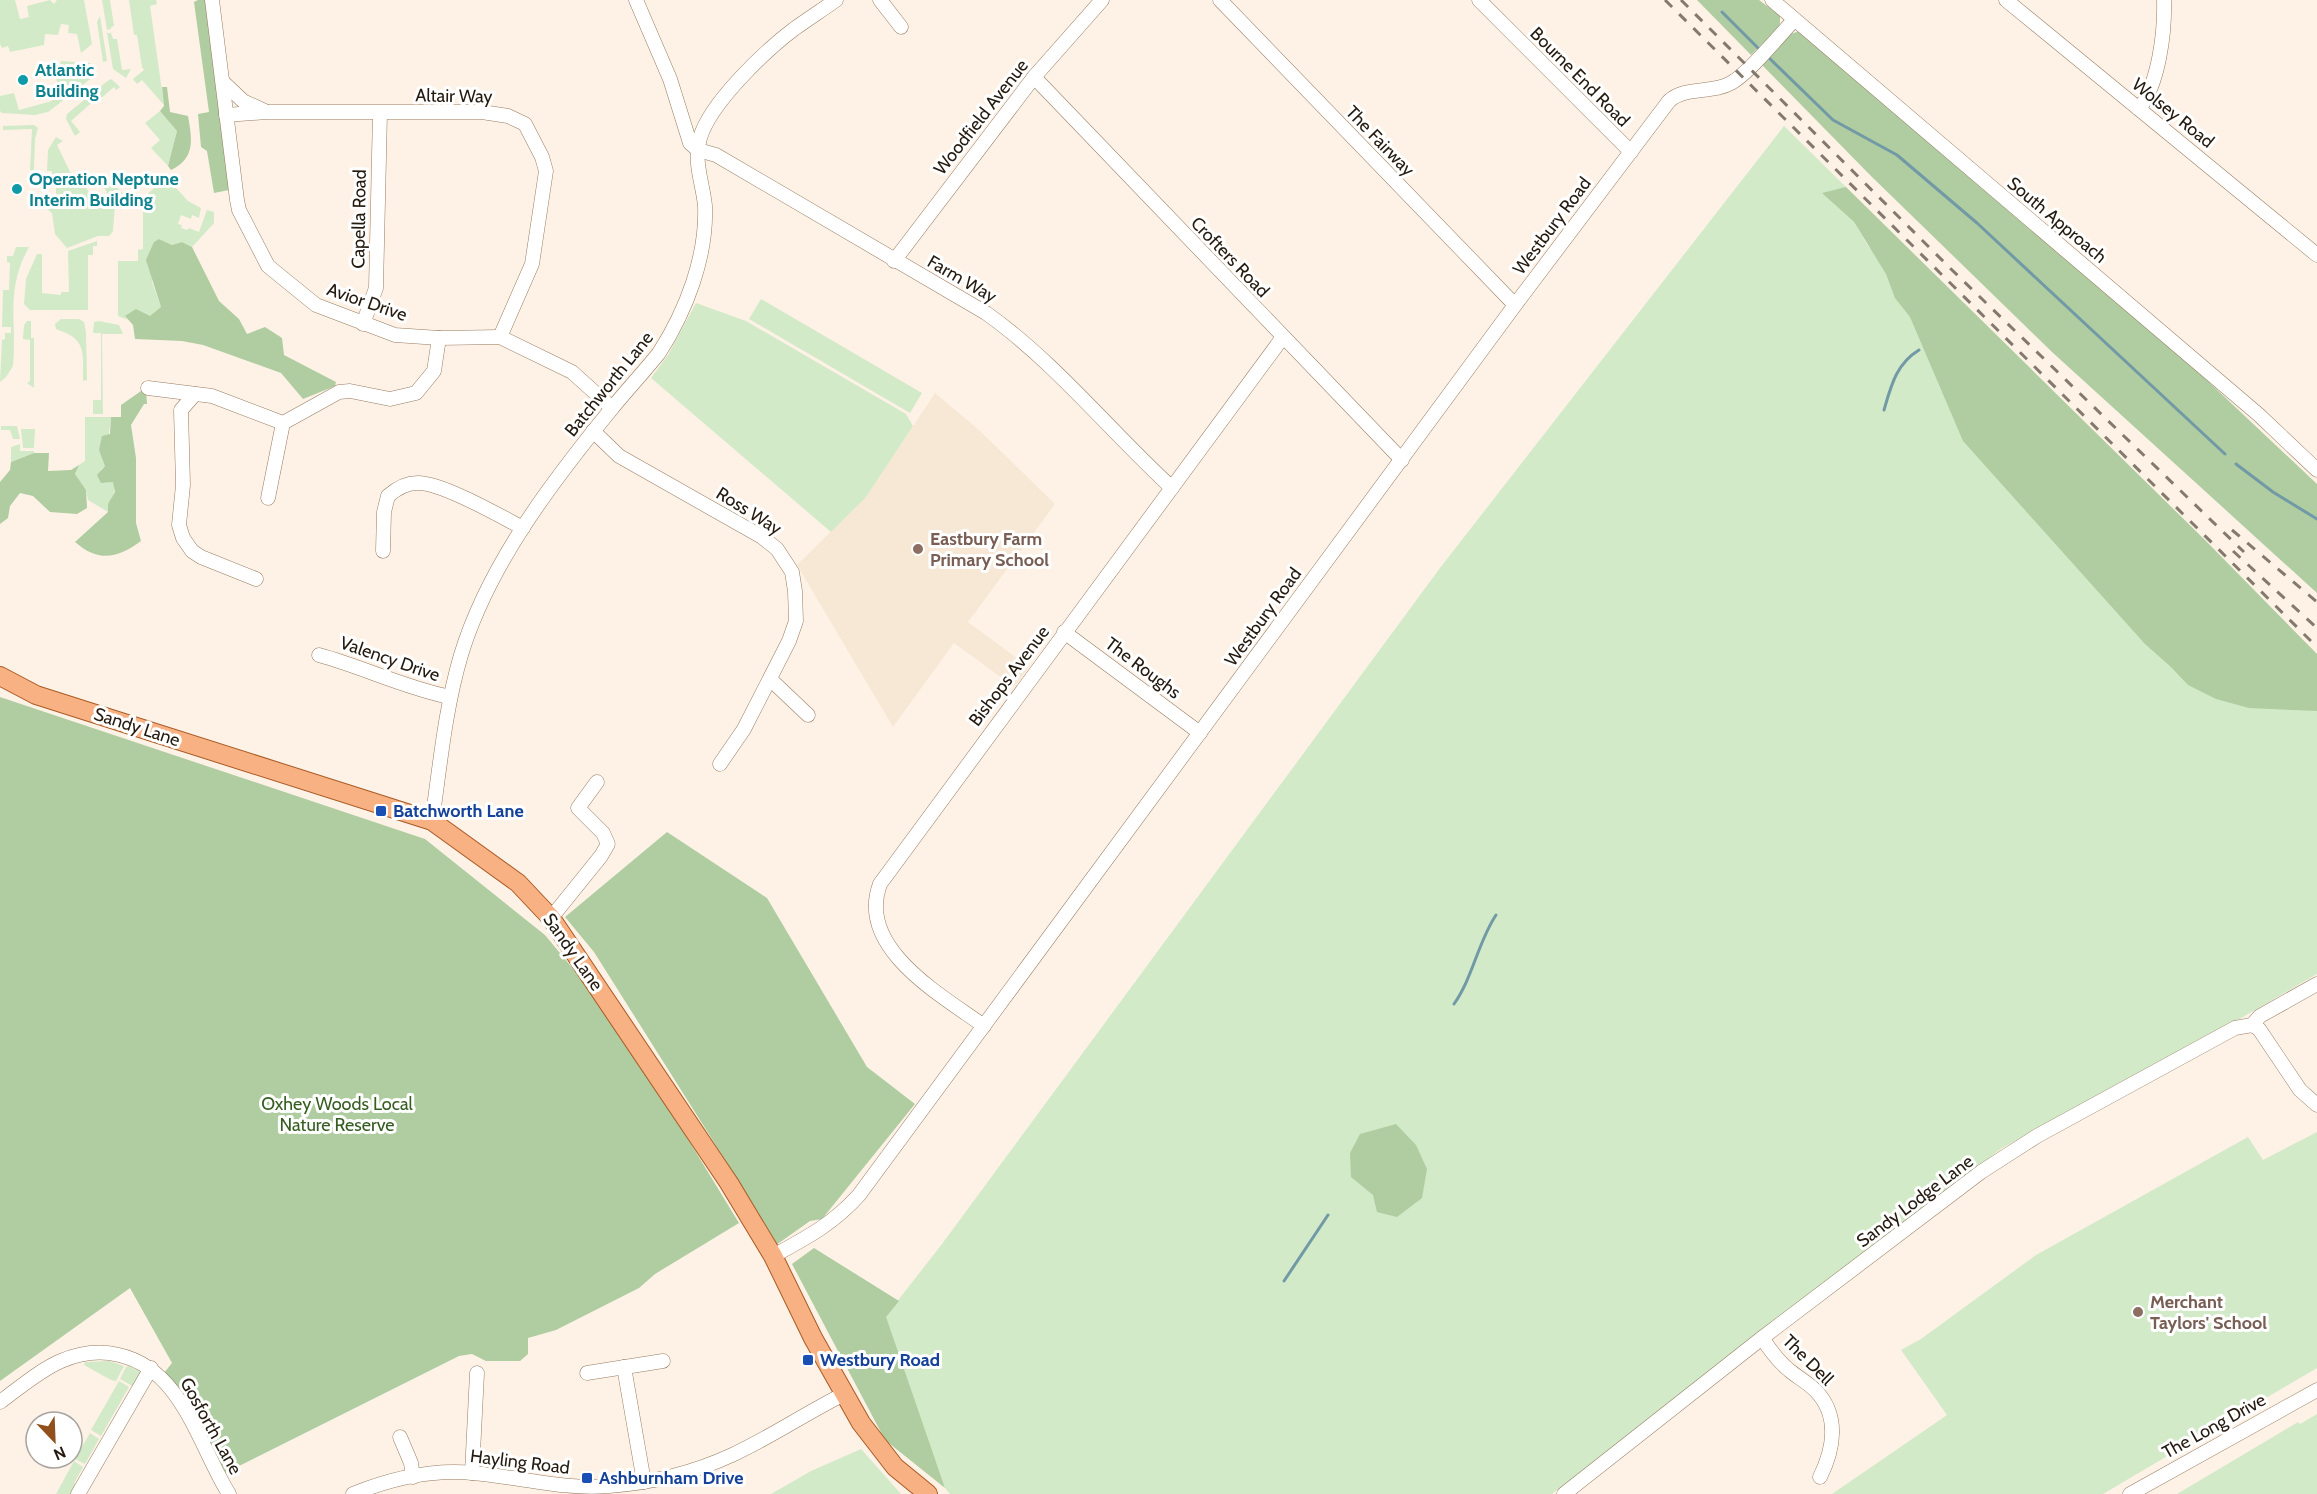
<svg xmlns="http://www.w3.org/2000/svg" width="2317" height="1494" viewBox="0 0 2317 1494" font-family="Cabin,sans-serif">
  <rect width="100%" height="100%" fill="#fef2e6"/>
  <polygon fill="#f6e8d4" points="935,393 979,430 1055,504 968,622 1029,667 1014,687 954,643 893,727 797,565 866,497"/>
  <g fill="#d2eac8">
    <polygon points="0,0 15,0 20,19 29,17 27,6 50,0 54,4 57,0 84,0 92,44 81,53 77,34 68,33 69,25 61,24 58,35 45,34 44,45 10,52 8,46 2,48 0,44"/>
    <polygon points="102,0 110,0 114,26 111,27 111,29 107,30"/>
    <polygon points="129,0 156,0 157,4 150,6 164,105 142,80 137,84 133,79 144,70 142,67 137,35 134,35"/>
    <polygon points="100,16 107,61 103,62 97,22"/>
    <polygon points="107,33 111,33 113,39 117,39 122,70 131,69 126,78 113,69"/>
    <polygon points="61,61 90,63 94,68 93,77 48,112 35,115 2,113 0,111 0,96 14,93 19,110 52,101 50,94 60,91 56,78"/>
    <path d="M111 79 120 87 116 90 114 87 99 100 97 98 71 121 80 132 75 136 66 119 67 114C75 108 106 81 111 79Z"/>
    <polygon points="160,111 177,131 168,166 151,148 160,140 145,123"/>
    <polygon points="34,125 38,128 35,139 34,170 30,170 32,129 3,130 3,126"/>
    <polygon points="1784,126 1846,187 1834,204 1854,222 1868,246 1928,309 2317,679 2317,974 2181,1053 2002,1148 1552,1494 950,1494 945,1488 885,1317 942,1244 1440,568"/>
    <polygon points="56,137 63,141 57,145 76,184 81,181 96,201 101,197 115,205 113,231 109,236 98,236 67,248 55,234 52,213 46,208 56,204 56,180 52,177 52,171 47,171 48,150"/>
    <polygon points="166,177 188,201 201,208 199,218 192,215 191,219 181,215 178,224 182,225 181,228 187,230 189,228 199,232 207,210 214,212 214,223 192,247 182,242 172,245 159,239 152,282 161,307 150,317 125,317 128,320 118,316 118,261 138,261 138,250 143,249 143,208 139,202"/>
    <polygon points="104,181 109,187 113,183 123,194 116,196 106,193 107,192 101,184"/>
    <polygon points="97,241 97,246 93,246 93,255 88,255 88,310 30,310 24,304 26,279 37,254 42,254 42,293 61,295 61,292 69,292 68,251"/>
    <path d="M16 247H29C5 290 17 320 13 366L6 377 0 382 2 340 5 339V333H11V327H2L3 290H9L10 263 7 262V256H13Z"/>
    <polygon points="761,299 922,393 910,413 749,319"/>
    <polygon points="696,303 746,321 906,414 913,426 866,497 831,532 651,378 668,355"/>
    <path d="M61 319H79L84 322 86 333 87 380 83 381C83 352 87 339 56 329L55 324Z"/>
    <polygon points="27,321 31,321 31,338 34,338 34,388 27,383 30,381 30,340 23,339 24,325"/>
    <polygon points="99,321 119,325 123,334 102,334 103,414 93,414 93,400 101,400 101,333 93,333 94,322"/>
    <path d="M85 417H111L105 466 101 469 106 483 113 481C118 493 109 500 108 512L88 500 86 490 75 474 79 465 85 461Z"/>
    <polygon points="1,426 17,426 20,439 13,439 10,430 1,430"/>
    <polygon points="21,429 35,429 34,448 23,448"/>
    <polygon points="20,444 20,451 34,451 34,453 11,462 11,447"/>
    <polygon points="2317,1132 2317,1368 2103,1494 1832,1494 1947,1415 1901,1350 1921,1339 2036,1255 2248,1137 2263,1160"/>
    <polygon points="109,1361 124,1366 116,1381 111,1380 84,1365 85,1362"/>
    <polygon points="129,1366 143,1373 134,1387 120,1379 126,1367"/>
    <polygon points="119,1381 129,1387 101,1436 91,1430"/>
    <polygon points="2317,1414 2317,1494 2177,1494 2298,1422 2300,1424"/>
    <polygon points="90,1433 99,1439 85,1464 75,1459"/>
    <polygon points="861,1449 901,1494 771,1494 811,1471"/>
    <polygon points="74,1461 83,1467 74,1483 79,1487 74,1494 56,1494"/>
  </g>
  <g fill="#afcda1">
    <polygon points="198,0 206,0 229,190 214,193 207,151 201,147 198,114 209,112 194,2"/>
    <polygon points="1697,0 1759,0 1780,16 1780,23 1778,29 1751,55"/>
    <polygon points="1800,31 2160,336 2317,484 2317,593 2052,352 1871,176 1761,64 1784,36"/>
    <path d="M162 87H167L170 112 188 116C192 139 196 158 171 170L168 166 177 131 160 111 164 106Z"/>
    <polygon points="1846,187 2206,541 2317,654 2317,711 2249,708 2216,699 2188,685 2171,667 2145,644 1963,441 1910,317 1895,298 1886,274 1854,222 1822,193"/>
    <polygon points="159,239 172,245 182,242 192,247 219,301 239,319 247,334 265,327 282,338 284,355 336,382 335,386 303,399 281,373 203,345 182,341 135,339 133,325 125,316 136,309 150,316 161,307 146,260 154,242"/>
    <path d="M146 390 147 404H144L131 425 136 458V523L141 541C118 558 99 563 75 542L108 512V504L115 492 113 482 101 483 97 475 105 466 99 450 102 436 110 434 111 417H121V405L141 391Z"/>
    <polygon points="34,453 49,453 48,471 71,470 79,465 75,474 86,490 87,508 77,514 50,512 33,496 20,493 10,506 8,518 0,524 0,482 10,470 11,462"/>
    <polygon points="0,697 425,839 545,935 579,976 650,1077 739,1223 655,1274 639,1288 556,1330 528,1338 528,1354 520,1361 486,1361 472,1354 459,1356 223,1474 164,1373 172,1363 130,1288 0,1381"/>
    <polygon points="667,832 767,898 867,1067 915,1104 822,1219 810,1221 776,1245 758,1212 594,952 565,917"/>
    <polygon points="1396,1124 1416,1145 1427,1169 1422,1198 1397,1217 1377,1212 1373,1195 1351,1177 1350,1153 1360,1134"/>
    <polygon points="814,1248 899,1301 886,1317 945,1488 885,1440 792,1264"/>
  </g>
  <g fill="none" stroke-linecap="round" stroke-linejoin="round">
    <g stroke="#7299a6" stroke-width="3">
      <polyline points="1722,12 1761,51"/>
      <polyline points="1766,55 1833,120 1897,155 1977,223 2225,454"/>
      <path d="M1884 410C1891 386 1896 364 1919 350"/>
      <polyline points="2236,464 2273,492 2317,519"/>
      <path d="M1454 1004C1473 977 1478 942 1496 915"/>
      <polyline points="1284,1281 1328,1215"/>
    </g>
    <defs>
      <g id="minor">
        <polyline points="212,0 237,200 239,210 268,266 316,305 395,335 439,338 500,337 572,372 612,408"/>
        <path d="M636 0 670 79 690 143 698 150 716 155 986 313C1055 362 1109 430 1172 488"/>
        <polyline points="880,0 901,27"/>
        <polyline points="1220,0 1515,305"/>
        <polyline points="1479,0 1631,152"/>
        <polyline points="1772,0 2259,415 2317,470"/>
        <polyline points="2006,0 2317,255"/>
        <polyline points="1034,77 1402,460"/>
        <polyline points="223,82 243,101 265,111"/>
        <path d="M2139 109C2159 83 2165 32 2164 0"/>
        <polyline points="226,115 267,112 482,112 508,116 525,124 542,157 546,171 532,264 500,337"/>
        <polyline points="894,261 1034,77 1102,0"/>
        <polyline points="363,324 376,288 380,113"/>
        <polyline points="148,388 212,396 283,423 339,392 350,391 390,399 416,393 434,371 439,338"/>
        <polyline points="195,394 181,410 183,485 179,525 183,538 192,551 201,557 256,579"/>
        <polyline points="593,431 619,456 762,537 777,549 792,572 795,591 796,621 789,641 744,729 720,764"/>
        <polyline points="268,498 283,423"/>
        <path d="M383 551 384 512 388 496C396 489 405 483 417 483 441 482 500 516 523 528"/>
        <polyline points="1064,632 1200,733"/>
        <path d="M319 655C363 667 405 688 450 697"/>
        <polyline points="770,679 808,715"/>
        <path d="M432 821C440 766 445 709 461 655 488 566 551 483 609 412 625 392 643 373 659 353 686 311 707 257 705 206 703 184 693 161 700 138 710 103 765 51 794 29 808 19 822 10 836 0"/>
        <polyline points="551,918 601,856 608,844 603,833 578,808 597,782"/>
        <polyline points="2252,1025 2259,1029 2300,1090 2317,1105"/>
        <path d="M984 1026C941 995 856 948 880 884L1283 337"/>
        <path d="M773 1256C806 1238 833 1224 859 1195L1515 305 1669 101C1685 86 1712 94 1731 83 1748 74 1779 36 1794 20"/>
        <path d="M1762 1338C1770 1350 1778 1361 1789 1370 1797 1377 1807 1382 1815 1390 1840 1415 1834 1449 1820 1477"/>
        <polyline points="624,1367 644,1482"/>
        <polyline points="587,1373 663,1361"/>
        <path d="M0 1402C19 1388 40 1370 61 1361 80 1353 99 1350 119 1355 182 1369 199 1446 229 1494"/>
        <polyline points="400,1437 411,1463 413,1477"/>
        <polyline points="472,1473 477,1373"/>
        <polyline points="78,1494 151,1368"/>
        <path d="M353 1494C390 1479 433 1469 473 1473 519 1477 563 1490 609 1486 652 1483 693 1473 732 1455 771 1437 806 1413 844 1394"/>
        <polyline points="1564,1494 1762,1338 1981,1172 2037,1136 2235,1028 2252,1025 2260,1016 2317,984"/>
        <polyline points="2130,1494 2317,1390"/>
      </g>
      <polyline id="major" points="0,676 36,695 432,821 518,883 551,918 729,1183 773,1256 813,1338 861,1423 895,1467 928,1494"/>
    </defs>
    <use href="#minor" stroke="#977c62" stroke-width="15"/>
    <use href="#major" stroke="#a95a24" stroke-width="20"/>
    <use href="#minor" stroke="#fff" stroke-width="14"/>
    <use href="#major" stroke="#f7b182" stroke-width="18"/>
    <g stroke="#83796d" stroke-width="3" stroke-dasharray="10 10" stroke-linecap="butt">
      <polyline points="1665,0 2317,647"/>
      <polyline points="1681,0 1952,270 2244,552"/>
      <polyline points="2232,530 2317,602"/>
      <polyline points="2233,551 2317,628"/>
    </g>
  </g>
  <g fill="#0f9aa8" stroke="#fff" stroke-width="2">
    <circle cx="23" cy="80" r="6"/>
    <circle cx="17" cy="189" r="6"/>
  </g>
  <g fill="#8d6e63" stroke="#fff" stroke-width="2">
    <circle cx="918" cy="549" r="6"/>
    <circle cx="2138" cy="1312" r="6"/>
  </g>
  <g fill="#1a4fb4" stroke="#fff" stroke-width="2">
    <rect x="375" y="805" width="12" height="12" rx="3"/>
    <rect x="802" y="1354" width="12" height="12" rx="3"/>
    <rect x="581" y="1472" width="12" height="12" rx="3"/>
  </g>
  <g text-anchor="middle" stroke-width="6" stroke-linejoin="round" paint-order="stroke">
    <g font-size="18" font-weight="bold" fill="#0d838f" stroke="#fff" text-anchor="start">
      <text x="35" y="76">Atlantic<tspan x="35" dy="21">Building</tspan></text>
      <text x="29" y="185">Operation Neptune<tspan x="29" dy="21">Interim Building</tspan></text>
    </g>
    <g font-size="18" fill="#241a0f" stroke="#fff">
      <text transform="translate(1580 77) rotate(45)" y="6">Bourne End Road</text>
      <text transform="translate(454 96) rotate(1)" y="6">Altair Way</text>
      <text transform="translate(2173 113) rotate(39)" y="6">Wolsey Road</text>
      <text transform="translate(981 117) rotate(-52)" y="6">Woodfield Avenue</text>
      <text transform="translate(1380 141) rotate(46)" y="6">The Fairway</text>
      <text transform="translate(359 219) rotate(-89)" y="6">Capella Road</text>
      <text transform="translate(2057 220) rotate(40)" y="6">South Approach</text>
      <text transform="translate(1552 226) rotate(-53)" y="6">Westbury Road</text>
      <text transform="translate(1230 257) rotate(46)" y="6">Crofters Road</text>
      <text transform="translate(962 279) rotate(30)" y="6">Farm Way</text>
      <text transform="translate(367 302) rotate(19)" y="6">Avior Drive</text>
      <text transform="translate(609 384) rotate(-51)" y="6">Batchworth Lane</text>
      <text transform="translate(749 511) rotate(32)" y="6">Ross Way</text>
      <text transform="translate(1263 617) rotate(-54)" y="6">Westbury Road</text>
      <text transform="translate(390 659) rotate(19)" y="6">Valency Drive</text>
      <text transform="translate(1143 668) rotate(37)" y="6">The Roughs</text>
      <text transform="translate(1009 676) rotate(-53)" y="6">Bishops Avenue</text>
      <text transform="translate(137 727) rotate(18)" y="6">Sandy Lane</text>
      <text transform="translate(573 952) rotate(55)" y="6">Sandy Lane</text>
      <text transform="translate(1915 1201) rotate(-37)" y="6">Sandy Lodge Lane</text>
      <text transform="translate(1808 1360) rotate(45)" y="6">The Dell</text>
      <text transform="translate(211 1426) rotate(61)" y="6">Gosforth Lane</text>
      <text transform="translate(2214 1426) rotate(-29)" y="6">The Long Drive</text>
      <text transform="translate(520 1462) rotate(7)" y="6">Hayling Road</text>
    </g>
    <g font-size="18" font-weight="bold" fill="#785e54" stroke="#fff" text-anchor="start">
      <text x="930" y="545">Eastbury Farm<tspan x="930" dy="21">Primary School</tspan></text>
      <text x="2150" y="1308">Merchant<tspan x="2150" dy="21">Taylors' School</tspan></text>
    </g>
    <g font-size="18" font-weight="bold" fill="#164399" stroke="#fff" text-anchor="start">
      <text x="393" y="817">Batchworth Lane</text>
      <text x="820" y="1366">Westbury Road</text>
      <text x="599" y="1484">Ashburnham Drive</text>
    </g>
    <g font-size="18" fill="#365d21" stroke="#fff">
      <text x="337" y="1110">Oxhey Woods Local<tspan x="337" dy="21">Nature Reserve</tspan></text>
    </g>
  </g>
  <g transform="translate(54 1440) rotate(157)"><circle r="28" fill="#ffffff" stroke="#a7a39f" stroke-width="1.5"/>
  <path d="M0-4.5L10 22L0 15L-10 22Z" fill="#904f1b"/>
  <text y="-9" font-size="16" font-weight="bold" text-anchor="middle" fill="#241a0f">N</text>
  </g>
</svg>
